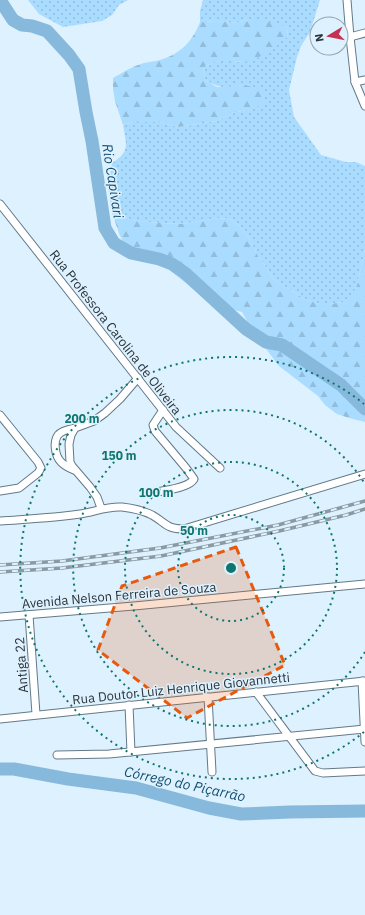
<svg xmlns="http://www.w3.org/2000/svg" width="365" height="915" viewBox="0 0 365 915" font-family="'IBM Plex Sans',sans-serif">
  <defs>
    <pattern id="green-dots" width="8" height="8" patternUnits="userSpaceOnUse"><rect width="8" height="8" fill="#aadcff"/><path d="M2 2h.1M6 6h.1" fill="none" stroke="#92bddb" stroke-width="1.8" stroke-linecap="round"/></pattern>
    <pattern id="forest-firs" width="22" height="20" patternUnits="userSpaceOnUse"><rect width="22" height="20" fill="#aadcff"/><path d="M5 1l3.5 6h-7zM16 11l3.5 6h-7z" fill="#92bddb"/></pattern>
  </defs>
  <rect width="100%" height="100%" fill="#def1fe"/>
  <g fill="url(#green-dots)">
    <polygon points="28,0 128,0 119,5 112,15 102,21 63,27 39,14"/>
    <path d="M203 0H320L310 32 301 46 297 57 289 90 294 117 321 155 346 162H356L365 166V250L357 285 352 297 343 302 330 304H320L306 300 273 279 267 268 259 258 247 235 239 226 230 219 219 218 182 224 160 223 136 221 112 213 108 187 112 163C131 152 126 144 123 125L133 122H157L179 127 216 121 236 112 248 110 242 85C225 88 221 89 205 80L203 68 213 62 227 60 240 62 287 37 288 27 249 20 232 23 219 21 200 22V11Z"/>
  </g>
  <g fill="url(#forest-firs)">
    <path d="M249 20H261L288 27 287 37C279 42 261 57 254 60 234 66 224 54 203 68L205 80 217 87H227L242 85 255 87 265 94 262 105 248 110 236 112 216 121 179 127 157 122H133L123 125 115 101 113 89V78C122 73 131 67 141 64 146 62 151 62 156 61 178 56 192 43 200 22L219 21 232 23Z"/>
    <polygon points="112,213 136,221 160,223 182,224 219,218 230,219 239,226 247,235 259,258 267,268 273,279 306,300 320,304 330,304 343,302 352,296 357,285 365,250 365,422 349,418 337,414 325,405 318,396 279,366 252,330 242,312 227,308 215,300 204,295 192,288 163,265 137,251 126,246 120,236"/>
  </g>
  <g fill="none" stroke-linecap="round" stroke-linejoin="round">
    <g stroke="#86b9db" stroke-width="13">
      <polyline points="0,0 13,20 22,25 32,26 47,31 69,55 79,69 86,112 92,141 105,228 114,243 131,253 159,259 172,264 185,273 246,329 266,342 282,345 307,362 341,385 365,409"/>
      <polyline points="0,769 14,769 68,779 136,788 209,808 241,814 290,812 365,811"/>
    </g>
    <defs>
      <g id="minor">
        <polyline points="347,0 350,37 355,82 365,106"/>
        <polyline points="350,37 365,33"/>
        <polyline points="355,82 365,80"/>
        <polyline points="0,204 176,427 220,468"/>
        <polyline points="0,415 38,462 41,468 38,473 19,488 0,491"/>
        <path d="M74 470C69 468 64 465 61 462 55 456 53 442 58 435 62 430 70 429 75 428"/>
        <path d="M157 492C166 490 189 488 194 479L186 468 155 431 153 425 163 410"/>
        <polyline points="101,508 97,497 90,487 72,466 70,462 69,444 71,435 75,428 94,421 105,413 120,399 138,378"/>
        <path d="M0 521C27 519 53 518 80 514 94 512 107 506 122 507 131 508 144 511 152 515 166 523 166 529 184 529L365 474"/>
        <polyline points="29,615 36,714"/>
        <polyline points="0,617 134,606 365,584"/>
        <polyline points="362,681 365,742"/>
        <polyline points="256,692 315,771 323,773 365,771"/>
        <polyline points="208,697 212,772"/>
        <polyline points="129,705 131,752"/>
        <polyline points="0,719 365,681"/>
        <polyline points="57,755 109,754 365,729"/>
      </g>
    </defs>
    <use href="#minor" stroke="#647988" stroke-width="9"/>
    <use href="#minor" stroke="#fff" stroke-width="7"/>
    <defs>
      <g id="rail">
        <polyline points="0,565 62,561 160,548 278,525 365,501"/>
        <polyline points="0,572 62,568 161,556 279,531 346,515 365,509"/>
      </g>
    </defs>
    <use href="#rail" stroke="#8a99a2" stroke-width="3.5"/>
    <use href="#rail" stroke="#def1fe" stroke-width="2" stroke-dasharray="6" stroke-linecap="butt"/>
  </g>
  <path fill="#e8590c" fill-opacity="0.2" stroke="#e8590c" stroke-width="3" stroke-dasharray="8 5" stroke-linejoin="round" d="M236 547 285 665 187 718 98 650 122 586Z"/>
  <g fill="none" stroke="#0f766e" stroke-width="2" stroke-dasharray="2 4">
    <circle cx="231" cy="568" r="53"/>
    <circle cx="231" cy="568" r="106"/>
    <path d="M365 652A158 158 0 1 1 365 484"/>
    <path d="M364 732A211 211 0 1 1 364 404"/>
  </g>
  <g text-anchor="middle" stroke-width="3" stroke-linejoin="round" paint-order="stroke">
    <g font-size="13" fill="#2a3339" stroke="#def1fe">
      <text transform="translate(116 332) rotate(52)" y="5">Rua Professora Carolina de Oliveira</text>
      <text transform="translate(119 595) rotate(-5)" y="5">Avenida Nelson Ferreira de Souza</text>
      <text transform="translate(21 665) rotate(-94)" y="5">Antiga 22</text>
      <text transform="translate(181 688) rotate(-6)" y="5">Rua Doutor Luiz Henrique Giovannetti</text>
    </g>
    <g font-size="14" font-style="italic" fill="#104e70" stroke="#def1fe">
      <text transform="translate(113 181) rotate(81)" y="5">Rio Capivari</text>
      <text transform="translate(185 784) rotate(12)" y="5">Córrego do Piçarrão</text>
    </g>
  </g>
  <circle cx="231" cy="568" r="6" fill="#0f766e" stroke="#def1fe" stroke-width="2"/>
  <g font-size="12" text-anchor="middle" font-weight="bold" fill="#0f766e" stroke="#def1fe" stroke-width="3" stroke-linejoin="round" paint-order="stroke">
    <text x="82" y="423">200 m</text>
    <text x="119" y="460">150 m</text>
    <text x="156" y="497">100 m</text>
    <text x="194" y="535">50 m</text>
  </g>
  <g transform="translate(329 36) rotate(260)"><circle r="19" fill="#def1fe" stroke="#96a5af"/>
  <path d="M0-3L7 15L0 10L-7 15Z" fill="#c33251"/>
  <text y="-6" font-size="11" font-weight="bold" text-anchor="middle" fill="#2a3339">N</text>
  </g>
</svg>
